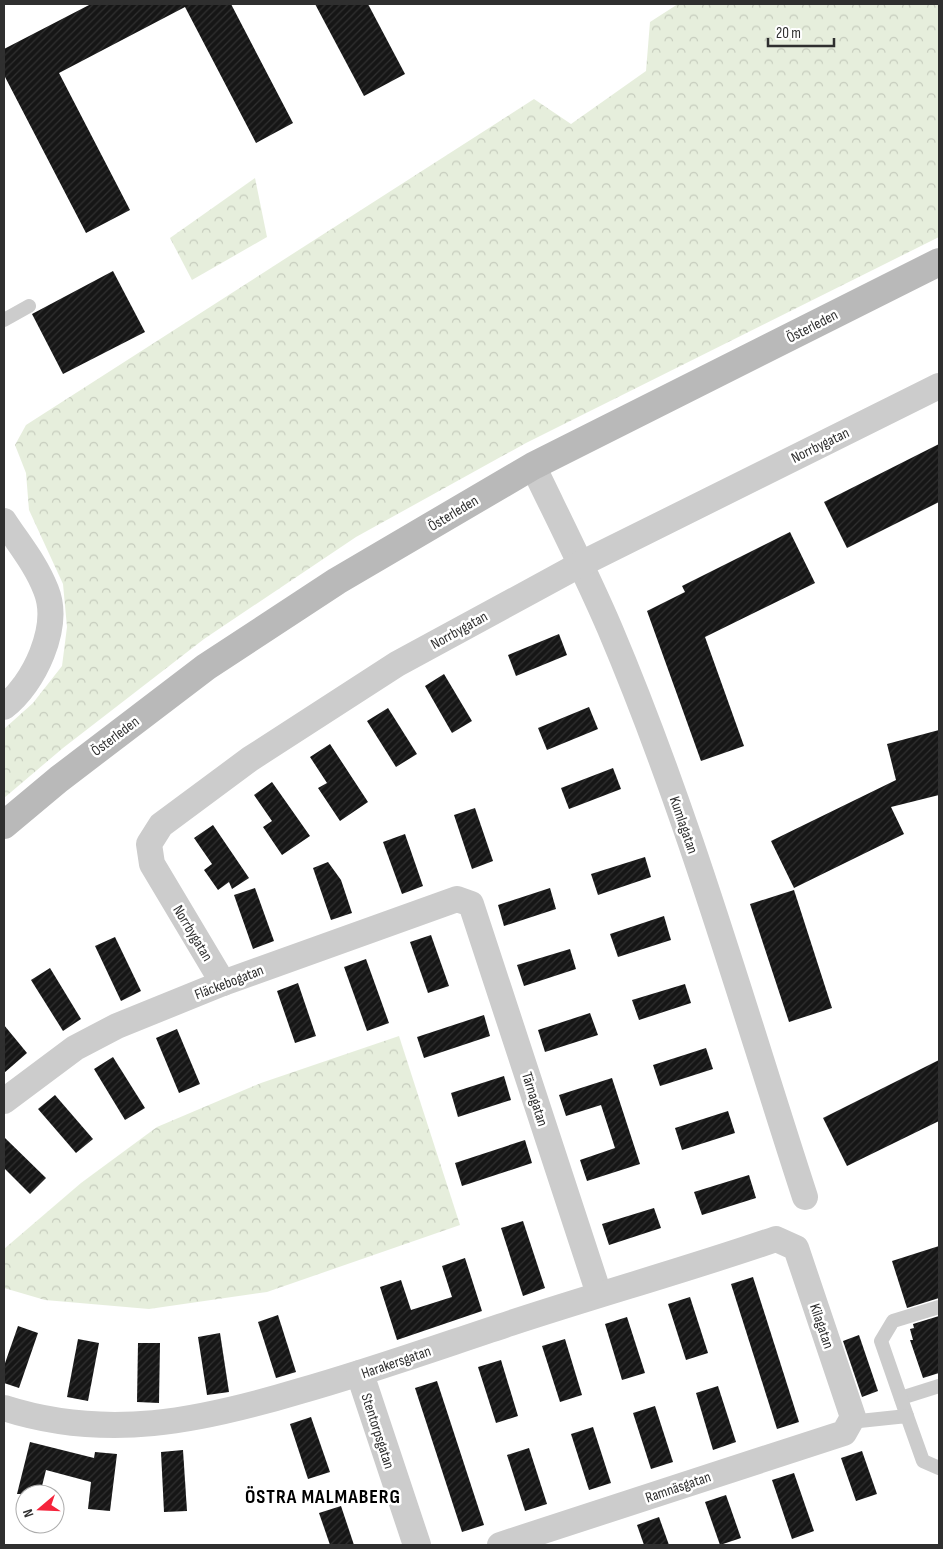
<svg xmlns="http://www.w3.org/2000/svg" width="943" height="1549" viewBox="0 0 943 1549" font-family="'Sofia Sans Condensed',sans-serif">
  <defs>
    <pattern id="forest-crowns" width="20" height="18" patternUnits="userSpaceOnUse" patternTransform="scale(1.25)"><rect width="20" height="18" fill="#e6eedc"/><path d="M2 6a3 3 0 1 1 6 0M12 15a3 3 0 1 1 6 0" fill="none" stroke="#c6ccbd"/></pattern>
    <pattern id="building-hatch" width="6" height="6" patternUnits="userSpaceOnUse" patternTransform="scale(1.25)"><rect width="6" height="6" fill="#161616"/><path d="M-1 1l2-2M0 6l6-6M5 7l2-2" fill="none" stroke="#303030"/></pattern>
  </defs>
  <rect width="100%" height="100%" fill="#fff"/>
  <g fill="url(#forest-crowns)">
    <polygon points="678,4 939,4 939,237 526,443 356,537 204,639 63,748 4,798 4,729 33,703 62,666 67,627 63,584 29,510 26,473 15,445 26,425 534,99 571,124 646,71 650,22"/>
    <polygon points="255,178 267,237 192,280 170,238"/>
    <polygon points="399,1036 460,1225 267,1292 149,1309 45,1300 4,1288 4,1249 81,1183 157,1127 261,1083"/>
  </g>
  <g fill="url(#building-hatch)">
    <polygon points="91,4 231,4 293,123 256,143 185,7 59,73 130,210 86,233 4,75 4,49"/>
    <polygon points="315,4 368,4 405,74 364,96"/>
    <polygon points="113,271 145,332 63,374 32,314"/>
    <polygon points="939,444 939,502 847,548 824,502"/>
    <polygon points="790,532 815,583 705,637 744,746 701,761 647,611 685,592 682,586"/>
    <polygon points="559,634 567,655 516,676 508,655"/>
    <polygon points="444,674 472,721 452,733 425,686"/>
    <polygon points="589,707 598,729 547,750 538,728"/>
    <polygon points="388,708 417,754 396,767 367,721"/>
    <polygon points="939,730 939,795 891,807 904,834 794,888 771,841 896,780 887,744"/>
    <polygon points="330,744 368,802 340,821 318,788 327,783 310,757"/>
    <polygon points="613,768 621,789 569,809 561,788"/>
    <polygon points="272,782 310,836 282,855 263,827 272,821 254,795"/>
    <polygon points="475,808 493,861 472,869 454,815"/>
    <polygon points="213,825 249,878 232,889 229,882 218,890 204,870 212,864 194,838"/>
    <polygon points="405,834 423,886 402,894 383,842"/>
    <polygon points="645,857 651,877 598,895 591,874"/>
    <polygon points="328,862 341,880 352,913 331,920 313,868"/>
    <polygon points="255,888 274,941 253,949 234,895"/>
    <polygon points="550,888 556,909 504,926 498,905"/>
    <polygon points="794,890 832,1008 789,1022 750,904"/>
    <polygon points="664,916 671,940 618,957 610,934"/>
    <polygon points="431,935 449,986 428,993 410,942"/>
    <polygon points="115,937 141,991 121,1001 95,946"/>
    <polygon points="570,949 576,969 524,986 517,965"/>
    <polygon points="366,959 389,1023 367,1031 344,967"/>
    <polygon points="50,968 81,1019 63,1031 31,980"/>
    <polygon points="298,983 316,1036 295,1043 277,991"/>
    <polygon points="685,984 691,1003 639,1020 632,1000"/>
    <polygon points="590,1013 598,1035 545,1052 538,1030"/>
    <polygon points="484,1015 490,1036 424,1058 417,1037"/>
    <polygon points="4,1025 27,1053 4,1073"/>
    <polygon points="177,1029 200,1084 179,1093 156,1038"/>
    <polygon points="706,1048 713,1069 660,1086 653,1065"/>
    <polygon points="113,1057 145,1108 125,1120 94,1069"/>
    <polygon points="939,1060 939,1121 847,1166 823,1118"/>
    <polygon points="504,1076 511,1100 458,1117 451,1093"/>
    <polygon points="612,1078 640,1164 587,1181 580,1160 615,1148 601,1105 566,1116 559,1095"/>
    <polygon points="55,1095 93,1139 76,1153 38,1109"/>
    <polygon points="728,1111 735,1133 682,1150 675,1128"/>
    <polygon points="4,1137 46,1178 30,1194 4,1168"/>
    <polygon points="525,1140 532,1163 462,1186 455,1163"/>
    <polygon points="749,1175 756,1198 702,1215 694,1192"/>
    <polygon points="654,1208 661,1228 609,1245 602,1224"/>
    <polygon points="523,1221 545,1288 523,1296 501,1228"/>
    <polygon points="939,1246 939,1298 907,1308 892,1261"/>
    <polygon points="465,1258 482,1311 397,1340 380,1287 401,1280 411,1310 452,1297 442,1266"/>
    <polygon points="753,1277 799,1422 777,1429 731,1284"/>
    <polygon points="690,1297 708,1353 686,1360 668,1304"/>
    <polygon points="278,1315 296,1372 276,1378 258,1322"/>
    <polygon points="939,1316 939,1373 923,1378 910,1340 913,1340 910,1329 914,1328 913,1324"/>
    <polygon points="627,1317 645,1373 622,1380 605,1324"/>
    <polygon points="18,1326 38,1333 19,1388 4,1383 4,1366"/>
    <polygon points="220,1333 229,1392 207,1395 198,1337"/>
    <polygon points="859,1335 878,1391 862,1397 843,1341"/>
    <polygon points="78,1339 99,1343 88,1401 67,1397"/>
    <polygon points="565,1339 582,1395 560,1402 542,1346"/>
    <polygon points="138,1343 160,1343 159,1403 137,1402"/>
    <polygon points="501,1360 518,1416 496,1423 478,1367"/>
    <polygon points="437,1381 484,1525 462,1532 415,1388"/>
    <polygon points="718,1386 736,1442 713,1450 696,1393"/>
    <polygon points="655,1406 673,1462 651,1469 633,1413"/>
    <polygon points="311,1417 330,1472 308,1479 290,1424"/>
    <polygon points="593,1427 611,1483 589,1490 571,1434"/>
    <polygon points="30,1442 94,1458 95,1452 117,1454 110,1511 88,1509 91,1482 46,1470 40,1494 17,1494"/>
    <polygon points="529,1448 547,1504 525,1511 507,1455"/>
    <polygon points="183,1450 187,1511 164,1512 161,1452"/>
    <polygon points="862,1451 877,1494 856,1501 841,1458"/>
    <polygon points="794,1473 814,1531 792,1539 772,1480"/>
    <polygon points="726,1495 741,1538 720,1545 705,1502"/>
    <polygon points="341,1506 354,1545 330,1545 319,1513"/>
    <polygon points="659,1517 669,1545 644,1545 637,1525"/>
  </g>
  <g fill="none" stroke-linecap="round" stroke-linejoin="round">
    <g stroke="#ccc" stroke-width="14">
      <polyline points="4,320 29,306"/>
      <polyline points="901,1398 939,1386"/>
      <polyline points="907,1416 881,1341 893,1321 939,1307"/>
      <polyline points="850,1422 907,1416 923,1461 939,1468"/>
    </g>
    <g stroke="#ccc" stroke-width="26">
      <path d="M533 466C559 520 586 573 610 629 688 813 743 1007 805 1197"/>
      <path d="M4 521C19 544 36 564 46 590 61 627 34 684 4 707"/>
      <polyline points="223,983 152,864 149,844 161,825 250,759 397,664 581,564 939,386"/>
      <polyline points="4,1101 75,1048 117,1026 223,983 457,899 471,904 599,1294"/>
      <path d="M4 1408C107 1441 200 1421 300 1391 371 1371 441 1346 511 1323 599 1294 689 1269 776 1239L796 1248 853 1417 844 1433 500 1545"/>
    </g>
    <polyline stroke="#ccc" stroke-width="28" points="360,1374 417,1545"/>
    <polyline stroke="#b9b9b9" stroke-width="28" points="4,825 59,779 206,667 337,581 533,466 939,262"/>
  </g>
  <g text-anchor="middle" stroke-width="5" stroke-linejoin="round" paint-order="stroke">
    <g font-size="15" fill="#2f2f2f" stroke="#fff">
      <text transform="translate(812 326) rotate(-27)" y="5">Österleden</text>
      <text transform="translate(820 445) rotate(-26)" y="5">Norrbygatan</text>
      <text transform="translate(453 513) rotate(-31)" y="5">Österleden</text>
      <text transform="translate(459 630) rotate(-29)" y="5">Norrbygatan</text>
      <text transform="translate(115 736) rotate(-37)" y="5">Österleden</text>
      <text transform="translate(684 825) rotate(71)" y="5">Kumlagatan</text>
      <text transform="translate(193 933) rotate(59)" y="5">Norrbygatan</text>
      <text transform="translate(229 982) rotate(-21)" y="5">Fläckebogatan</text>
      <text transform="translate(535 1099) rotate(72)" y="5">Tärnagatan</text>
      <text transform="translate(822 1326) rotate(71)" y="5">Kilagatan</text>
      <text transform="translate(396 1362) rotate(-19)" y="5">Harakersgatan</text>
      <text transform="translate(378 1431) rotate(72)" y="5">Stentorpsgatan</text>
      <text transform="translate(678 1487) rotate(-19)" y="5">Ramnäsgatan</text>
    </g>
    <g font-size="20" font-weight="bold" letter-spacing="1" fill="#000" stroke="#fff">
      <text x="323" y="1503">ÖSTRA MALMABERG</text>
    </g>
  </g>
  <rect width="943" height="1549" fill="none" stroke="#2f2f2f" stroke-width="10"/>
  <g transform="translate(40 1509) rotate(251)"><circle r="24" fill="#ffffff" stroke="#acacac"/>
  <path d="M0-4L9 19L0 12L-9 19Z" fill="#f5233b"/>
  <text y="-8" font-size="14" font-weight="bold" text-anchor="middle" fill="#2f2f2f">N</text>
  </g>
  <path d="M768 38v8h66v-8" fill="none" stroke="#2f2f2f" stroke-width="2.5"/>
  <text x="776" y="38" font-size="15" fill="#2f2f2f" stroke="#ffffff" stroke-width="4" paint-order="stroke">20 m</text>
</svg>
